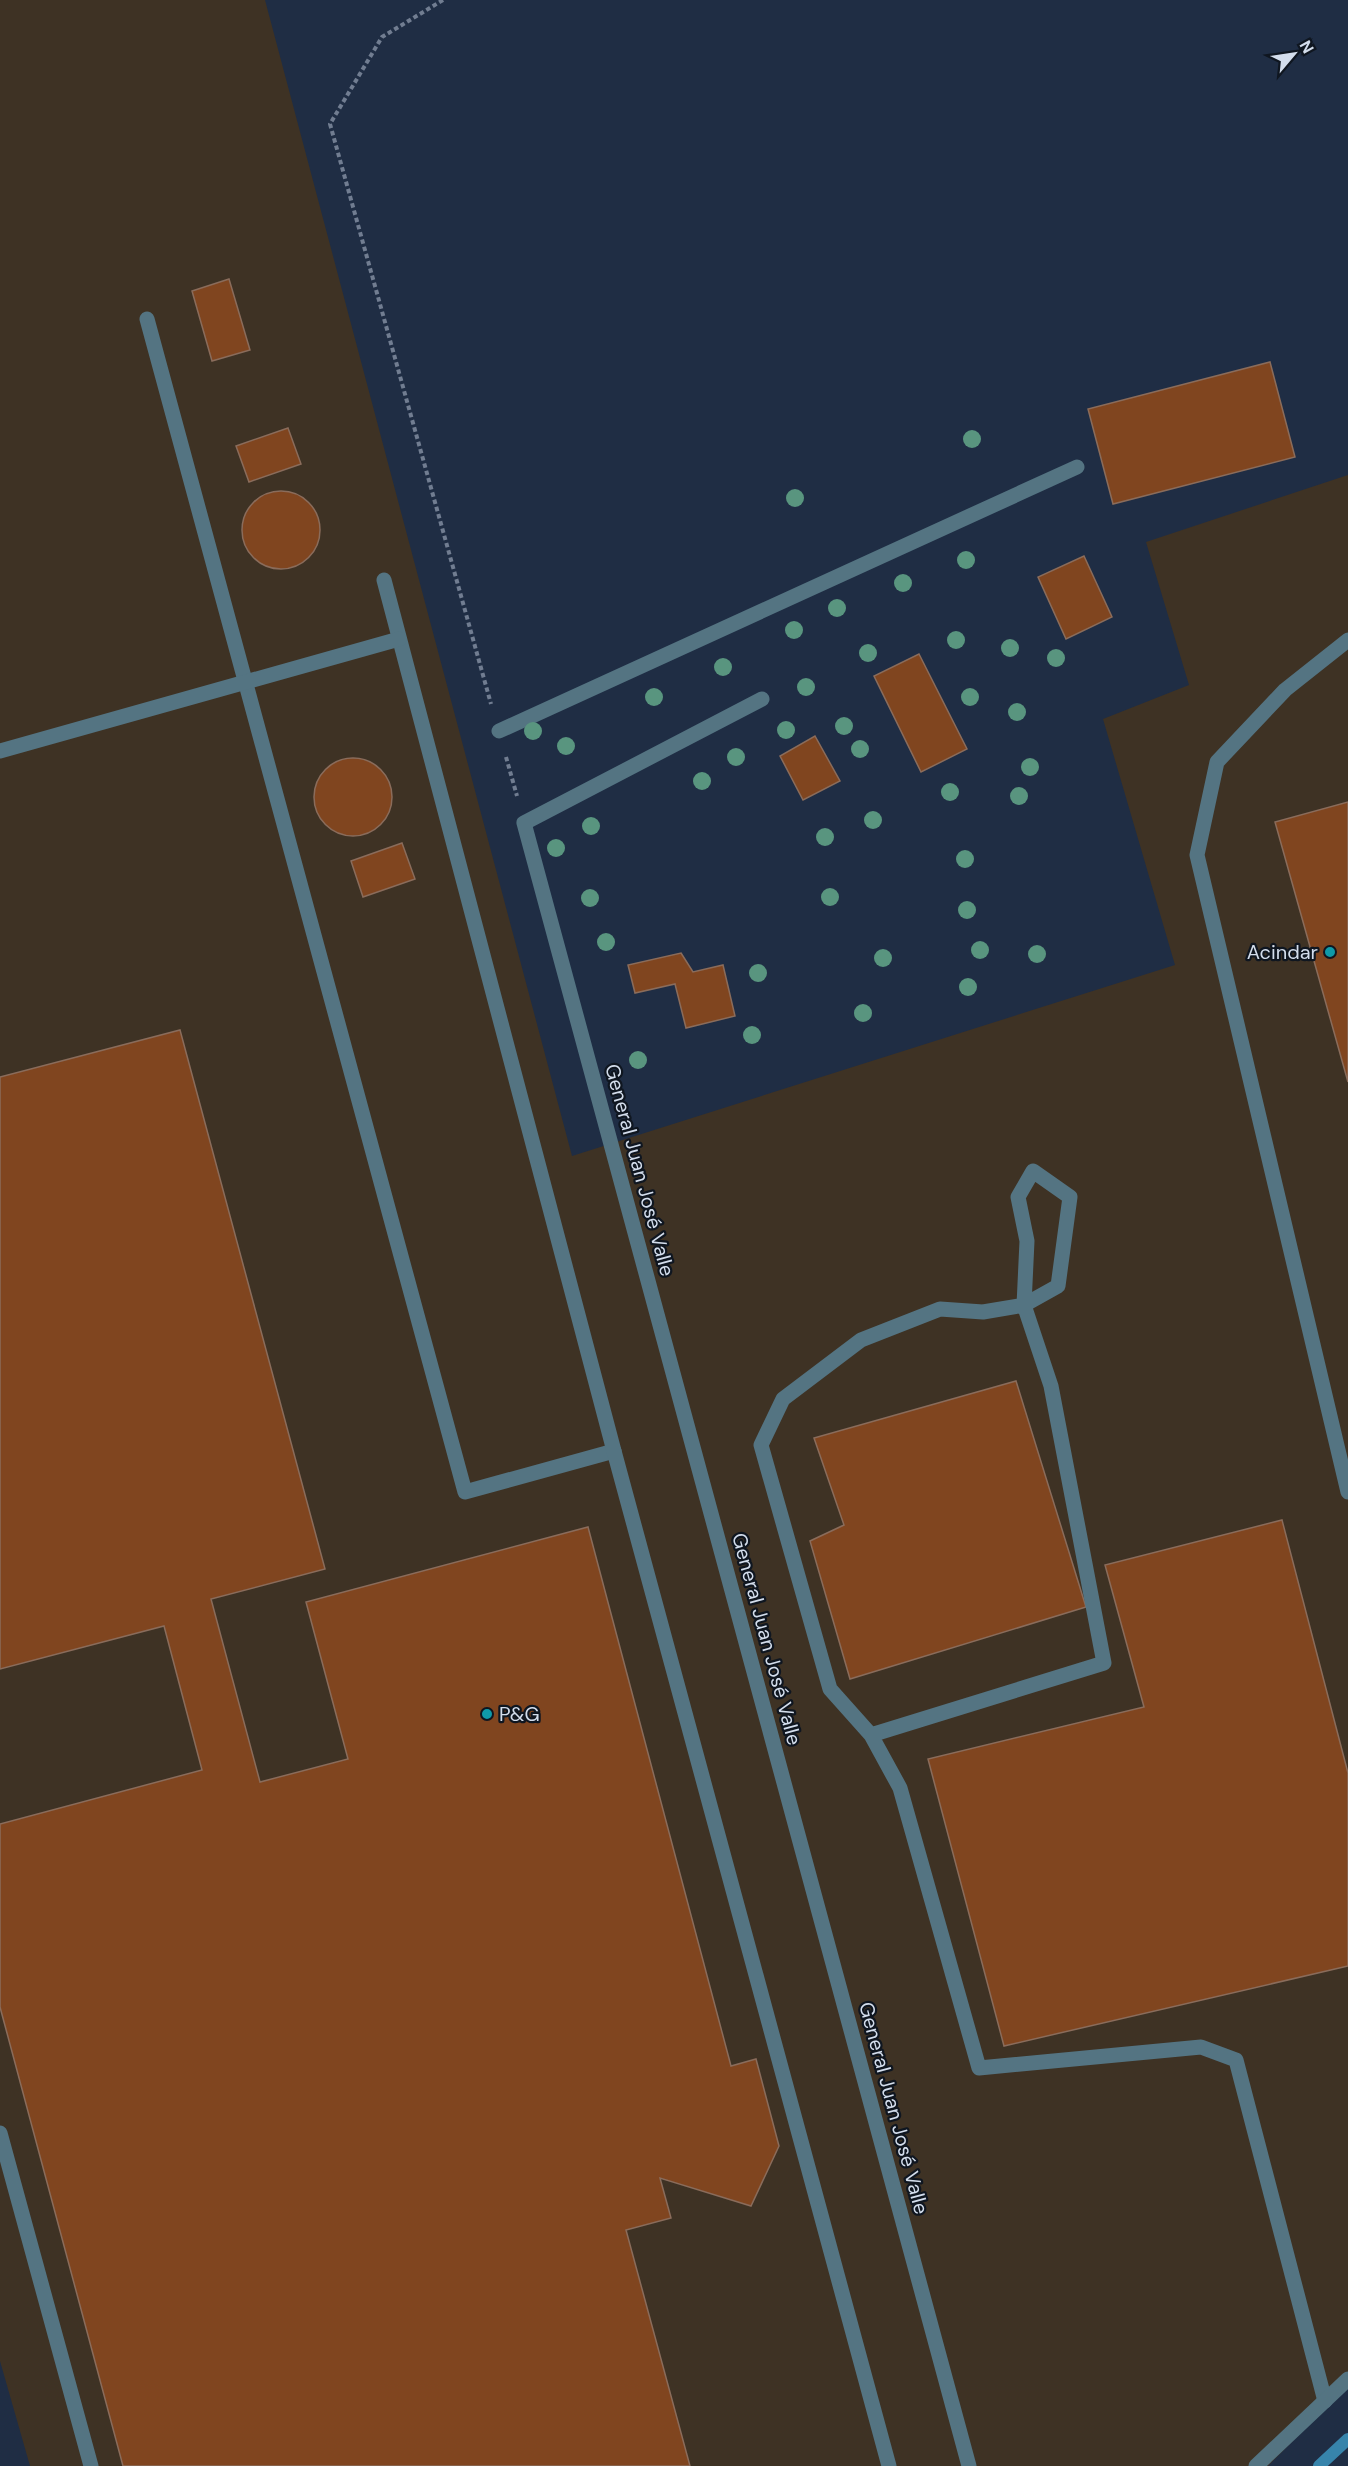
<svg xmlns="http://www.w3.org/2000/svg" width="1348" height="2466" viewBox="0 0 1348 2466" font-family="'DM Sans',sans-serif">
  <rect width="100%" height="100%" fill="#1f2d44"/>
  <polygon fill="#3e3224" points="0,0 265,0 572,1156 1175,965 1103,719 1189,685 1146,542 1348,475 1348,2385 1268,2466 30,2466 0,2361"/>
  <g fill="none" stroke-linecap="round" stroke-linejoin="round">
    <polyline stroke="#3784ab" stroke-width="12" points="1319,2466 1348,2439"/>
  </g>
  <g fill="#80451f" stroke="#8a6c5b" stroke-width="1.5">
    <polygon points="229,279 250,350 212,361 192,291"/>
    <polygon points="1270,362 1295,457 1113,504 1088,409"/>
    <polygon points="288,428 301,464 249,482 236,446"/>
    <circle cx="281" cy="530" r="39"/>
    <polygon points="1084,556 1112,617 1066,639 1038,577"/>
    <polygon points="919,654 967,749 921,772 874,676"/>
    <polygon points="815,736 840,781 803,800 780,756"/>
    <circle cx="353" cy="797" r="39"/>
    <polygon points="1348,802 1348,1082 1275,822"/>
    <polygon points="402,843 415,879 363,897 351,861"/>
    <polygon points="681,953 693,972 723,965 735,1016 686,1028 675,984 635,993 628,965"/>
    <polygon points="180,1030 325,1569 211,1599 260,1782 348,1759 306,1602 588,1527 731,2066 756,2059 779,2146 751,2206 660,2178 671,2218 626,2230 690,2466 123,2466 0,2007 0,1824 202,1770 164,1626 0,1669 0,1077"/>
    <polygon points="1016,1381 1086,1607 850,1679 810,1541 844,1525 814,1438"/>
    <polygon points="1282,1520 1348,1773 1348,1966 1004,2046 928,1759 1144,1707 1105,1565"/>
  </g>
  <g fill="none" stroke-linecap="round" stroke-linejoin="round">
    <g stroke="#717d91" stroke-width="4" stroke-dasharray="4.5 3" stroke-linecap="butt">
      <polyline points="443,0 382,37 330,124 491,704"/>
      <polyline points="506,757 517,796"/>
    </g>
    <g stroke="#547482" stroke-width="15">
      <polyline points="147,319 465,1492 614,1451"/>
      <polyline points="384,580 614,1451 889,2466"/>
      <polyline points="1348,640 1285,690 1217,762 1197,855 1348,1492"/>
      <polyline points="762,699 524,823 969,2466"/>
      <polyline points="499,731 1077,467"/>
      <polyline points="0,751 399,639"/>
      <polyline points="871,1735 1104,1663 1051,1386 1024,1305 1027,1241 1018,1197 1033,1171 1070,1197 1058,1286 1024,1305 983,1312 940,1309 861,1340 783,1399 761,1445 830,1689 871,1735 900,1788 979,2068 1201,2047 1236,2060 1325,2401"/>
      <polyline points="0,2133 91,2466"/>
      <polyline points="1256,2466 1348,2379"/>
    </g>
  </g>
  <g fill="#59957f">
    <circle cx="972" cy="439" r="9"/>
    <circle cx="795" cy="498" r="9"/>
    <circle cx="966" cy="560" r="9"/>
    <circle cx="903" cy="583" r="9"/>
    <circle cx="837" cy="608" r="9"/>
    <circle cx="794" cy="630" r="9"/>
    <circle cx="956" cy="640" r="9"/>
    <circle cx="1010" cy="648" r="9"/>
    <circle cx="868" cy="653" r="9"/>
    <circle cx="1056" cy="658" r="9"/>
    <circle cx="723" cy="667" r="9"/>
    <circle cx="806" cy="687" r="9"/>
    <circle cx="654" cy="697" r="9"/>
    <circle cx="970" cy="697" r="9"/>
    <circle cx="1017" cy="712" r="9"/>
    <circle cx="844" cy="726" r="9"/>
    <circle cx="786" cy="730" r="9"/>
    <circle cx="533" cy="731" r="9"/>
    <circle cx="566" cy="746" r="9"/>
    <circle cx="860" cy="749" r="9"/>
    <circle cx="736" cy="757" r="9"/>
    <circle cx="1030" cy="767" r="9"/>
    <circle cx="702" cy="781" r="9"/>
    <circle cx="950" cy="792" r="9"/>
    <circle cx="1019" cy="796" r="9"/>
    <circle cx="873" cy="820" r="9"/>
    <circle cx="591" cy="826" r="9"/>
    <circle cx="825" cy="837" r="9"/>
    <circle cx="556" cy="848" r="9"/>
    <circle cx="965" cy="859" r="9"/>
    <circle cx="830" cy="897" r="9"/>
    <circle cx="590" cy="898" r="9"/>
    <circle cx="967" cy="910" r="9"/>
    <circle cx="606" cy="942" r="9"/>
    <circle cx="980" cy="950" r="9"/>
    <circle cx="1037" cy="954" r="9"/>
    <circle cx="883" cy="958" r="9"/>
    <circle cx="758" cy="973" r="9"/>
    <circle cx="968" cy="987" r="9"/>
    <circle cx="863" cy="1013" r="9"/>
    <circle cx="752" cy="1035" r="9"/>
    <circle cx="638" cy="1060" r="9"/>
  </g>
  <g fill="#0f9aa8" stroke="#0f1620" stroke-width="2">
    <circle cx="1330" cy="952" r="6"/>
    <circle cx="487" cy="1714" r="6"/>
  </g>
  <g text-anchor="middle" stroke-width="4.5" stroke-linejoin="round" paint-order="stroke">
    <g font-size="20" fill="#d3ddec" stroke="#0f1620" text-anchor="end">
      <text x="1318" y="959">Acindar</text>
      <text x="499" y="1721" text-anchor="start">P&amp;G</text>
    </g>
    <g font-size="20" fill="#d3ddec" stroke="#0f1620">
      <text transform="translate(640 1170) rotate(75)" y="7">General Juan José Valle</text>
      <text transform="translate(767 1639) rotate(75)" y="7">General Juan José Valle</text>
      <text transform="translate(894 2108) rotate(75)" y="7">General Juan José Valle</text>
    </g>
  </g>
  <g transform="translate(1294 54) rotate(61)" stroke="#0f1620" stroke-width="4.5" paint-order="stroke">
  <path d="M0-4.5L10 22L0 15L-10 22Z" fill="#d3ddec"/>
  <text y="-9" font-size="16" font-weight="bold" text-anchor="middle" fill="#d3ddec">N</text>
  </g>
</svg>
